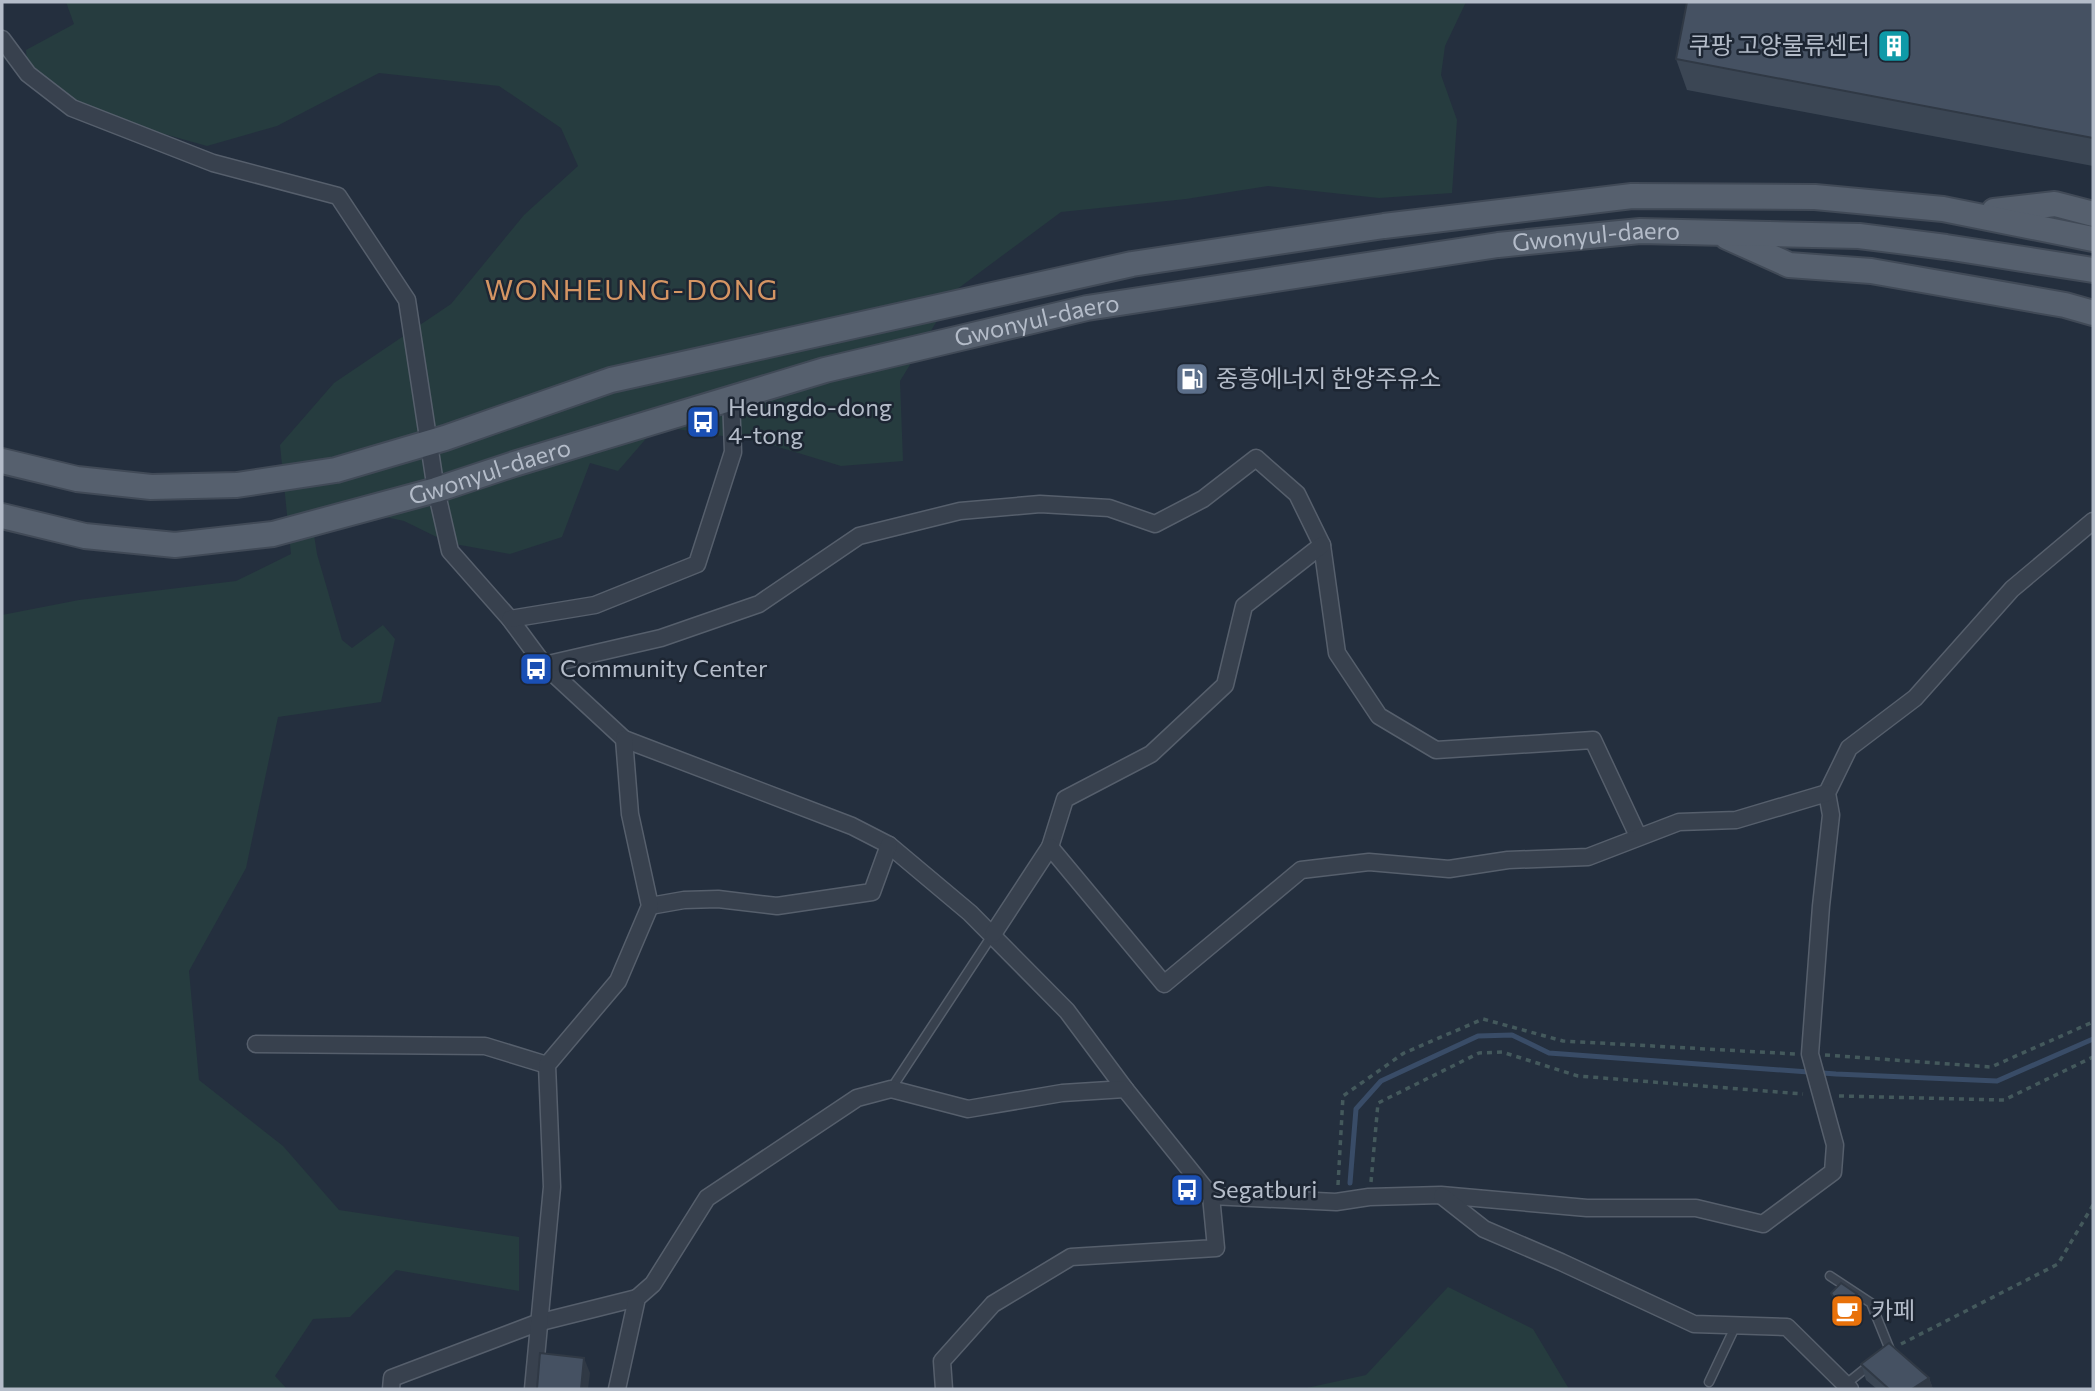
<svg xmlns="http://www.w3.org/2000/svg" width="2095" height="1391" viewBox="0 0 2095 1391" font-family="Commissioner,'Noto Sans KR',sans-serif">
  <rect width="100%" height="100%" fill="#242f3e"/>
  <g fill="#263c3f">
    <polygon points="66,2 1466,2 1445,46 1441,75 1457,120 1452,193 1379,198 1268,186 1186,199 1061,212 956,290 900,381 903,461 841,466 762,442 657,426 618,471 590,463 562,537 510,554 449,543 404,521 349,509 314,535 317,554 342,640 352,648 383,625 395,639 381,702 278,717 246,868 189,971 199,1080 283,1146 339,1210 519,1237 519,1291 396,1270 350,1317 313,1319 275,1376 287,1389 2,1389 2,615 79,600 236,581 291,554 280,445 334,383 451,304 524,215 578,166 561,128 499,86 379,73 277,126 207,146 72,108 28,74 26,50 74,24"/>
    <polygon points="1448,1287 1533,1329 1569,1389 1302,1389 1366,1375"/>
  </g>
  <g fill="none" stroke-linecap="round" stroke-linejoin="round">
    <polyline stroke="#394c67" stroke-width="5" points="1350,1183 1356,1109 1381,1081 1478,1036 1512,1035 1549,1053 1836,1074 1997,1081 2093,1039"/>
    <defs>
      <g id="service">
        <polyline points="891,1089 993,934"/>
        <polyline points="1830,1276 1871,1303 1890,1350 1887,1352"/>
        <polyline points="1709,1382 1736,1325"/>
        <polyline points="1846,1384 1871,1364"/>
      </g>
      <g id="minor">
        <polyline points="2,39 28,74 72,108 213,163 338,196 407,300 436,490 450,551 510,619 544,665 624,739 852,826 889,845 970,913 1067,1011 1125,1089 1211,1196 1336,1202 1369,1197 1441,1195 1587,1208 1696,1208 1763,1224 1833,1172 1835,1145 1810,1054 1821,906 1831,815 1827,793 1849,748 1915,698 2012,589 2093,521"/>
        <polyline points="510,619 595,605 697,564 733,452 731,397"/>
        <polyline points="544,665 661,638 759,604 859,536 960,511 1040,504 1109,508 1155,524 1203,499 1256,458 1297,494 1322,545 1337,653 1379,716 1436,750 1593,740 1638,836"/>
        <polyline points="1050,847 1065,799 1151,754 1225,685 1244,606 1322,545"/>
        <polyline points="650,906 684,900 718,899 777,906 872,892 889,845"/>
        <polyline points="993,934 1050,847 1164,984 1301,870 1369,862 1449,869 1508,860 1588,857 1679,822 1736,820 1827,793"/>
        <polyline points="256,1044 485,1046 547,1065"/>
        <polyline points="1442,1196 1484,1229 1561,1262 1694,1324 1787,1327 1850,1389"/>
        <polyline points="391,1389 392,1378 537,1323 637,1298"/>
        <polyline points="533,1389 552,1187 547,1065 618,981 650,906 630,814 624,739"/>
        <polyline points="617,1389 637,1298 653,1284 707,1198 857,1098 891,1089 968,1109 1062,1093 1125,1089"/>
        <polyline points="944,1389 942,1361 993,1304 1071,1257 1216,1248 1211,1196"/>
      </g>
      <g id="primary">
        <polyline points="1994,211 2055,204 2093,214"/>
        <polyline points="1727,237 1789,265 1871,271 2065,305 2093,313"/>
        <polyline points="2,461 77,479 151,487 237,485 336,470 445,438 611,380 1132,264 1384,226 1632,196 1815,197 1943,209 2093,239"/>
        <path id="s1" d="M2 516 85 536 175 545 273 534 436 490 514 464 825 370 1087 308 1498 245 1640 231 1859 236 1946 247 2093 270"/>
      </g>
    </defs>
    <use href="#service" stroke="#565f6c" stroke-width="11"/>
    <use href="#minor" stroke="#565f6c" stroke-width="19"/>
    <use href="#primary" stroke="#414a57" stroke-width="28"/>
    <g stroke="#44595c" stroke-width="3.5" stroke-dasharray="5 5" stroke-linecap="butt">
      <polyline points="1825,1055 1991,1067 2093,1022"/>
      <polyline points="1839,1096 2004,1100 2093,1057"/>
      <polyline points="1371,1182 1378,1103 1479,1053 1502,1052 1578,1076 1803,1094"/>
      <polyline points="1338,1185 1343,1096 1404,1053 1483,1019 1563,1041 1796,1054"/>
      <polyline points="1901,1344 2058,1264 2093,1205"/>
    </g>
    <use href="#service" stroke="#38414e" stroke-width="8"/>
    <use href="#minor" stroke="#38414e" stroke-width="16"/>
    <use href="#primary" stroke="#56606e" stroke-width="24"/>
  </g>
  <g fill="#3b4654">
    <polygon points="2093,2 2093,166 1687,90 1676,59"/>
    <polygon points="1831,1293 1857,1294 1861,1304 1846,1319 1835,1303"/>
    <polygon points="1861,1364 1929,1378 1933,1389 1877,1389 1866,1380"/>
  </g>
  <g fill="#303945">
    <polygon points="1857,1294 1861,1304 1846,1319 1842,1309"/>
    <polygon points="584,1358 590,1373 588,1389 581,1389"/>
    <polygon points="1929,1378 1933,1389 1912,1389"/>
  </g>
  <g fill="#455162" stroke="#303945" stroke-width="2">
    <polygon points="1687,2 2093,2 2093,138 1676,59"/>
    <polygon points="1841,1283 1857,1294 1842,1309 1831,1293"/>
    <polygon points="1889,1343 1929,1378 1912,1389 1889,1389 1861,1364"/>
    <polygon points="540,1353 584,1358 581,1389 537,1389"/>
  </g>
  <defs>
    <symbol id="building-square" viewBox="-11 -11 22 22"><rect x="-9" y="-9" width="18" height="18" rx="4" fill="#0f9aa8" stroke="#1d2633"/><path d="M-4-6H4V6H1V3H-1V6H-4ZM-2.5-4.3h1.7v1.8h-1.7ZM.8-4.3h1.7v1.8H.8ZM-2.5-1h1.7V.8h-1.7ZM.8-1h1.7V.8H.8Z" fill="#fff"/></symbol>
    <symbol id="fuel-square" viewBox="-11 -11 22 22"><rect x="-9" y="-9" width="18" height="18" rx="4" fill="#5c6f8a" stroke="#1d2633"/><path d="M-5.5-6h7V0h2V4h1.3V-2.5L3-4.5l.8-.8L6-3V5H2.5V1h-1V6h-7ZM-4.2-4.7v3.2H.2V-4.7Z" fill="#fff"/></symbol>
    <symbol id="bus-square" viewBox="-11 -11 22 22"><rect x="-9" y="-9" width="18" height="18" rx="4" fill="#1a4fb4" stroke="#1d2633"/><path d="M-5-6H5V4H4V6H2V4H-2V6H-4V4H-5ZM-3.5-4V0h7V-4ZM-3.5 1.2v1.5H-2V1.2ZM2 1.2v1.5H3.5V1.2Z" fill="#fff"/></symbol>
    <symbol id="cafe-square" viewBox="-11 -11 22 22"><rect x="-9" y="-9" width="18" height="18" rx="4" fill="#e8710a" stroke="#1d2633"/><path d="M-5.5-4.5H6V0H3Q3 3.5 0 3.5H-2.5Q-5.5 3.5-5.5 0ZM3-3.2v2h1.7v-2ZM-6 4.5H4V6H-6Z" fill="#fff"/></symbol>
  </defs>
  <g fill-rule="evenodd">
    <use href="#building-square" x="1875" y="27" width="38" height="38"/>
    <use href="#fuel-square" x="1173" y="360" width="38" height="38"/>
    <use href="#bus-square" x="684" y="403" width="38" height="38"/>
    <use href="#bus-square" x="517" y="650" width="38" height="38"/>
    <use href="#bus-square" x="1168" y="1171" width="38" height="38"/>
    <use href="#cafe-square" x="1828" y="1292" width="38" height="38"/>
  </g>
  <g text-anchor="middle" stroke-width="5" stroke-linejoin="round" paint-order="stroke">
    <g font-size="24" fill="#b4bcc9" stroke="#1d2633" text-anchor="start">
      <text x="1870" y="54" text-anchor="end">쿠팡 고양물류센터</text>
      <text x="1216" y="387">중흥에너지 한양주유소</text>
      <text x="728" y="416">Heungdo-dong<tspan x="728" dy="28">4-tong</tspan></text>
      <text x="560" y="677">Community Center</text>
      <text x="1212" y="1198">Segatburi</text>
      <text x="1871" y="1319">카페</text>
    </g>
    <g font-size="24" fill="#b4bcc9" stroke="#1d2633">
      <text dy="8" stroke="none"><textPath href="#s1" startOffset="1634">Gwonyul-daero</textPath></text>
      <text dy="8" stroke="none"><textPath href="#s1" startOffset="1068">Gwonyul-daero</textPath></text>
      <text dy="8" stroke="none"><textPath href="#s1" startOffset="500">Gwonyul-daero</textPath></text>
    </g>
    <g font-size="28" letter-spacing="2" fill="#d59563" stroke="#1d2633">
      <text x="632" y="300">WONHEUNG-DONG</text>
    </g>
  </g>
  <rect width="2095" height="1391" fill="none" stroke="#b4bcc9" stroke-width="7"/>
</svg>
